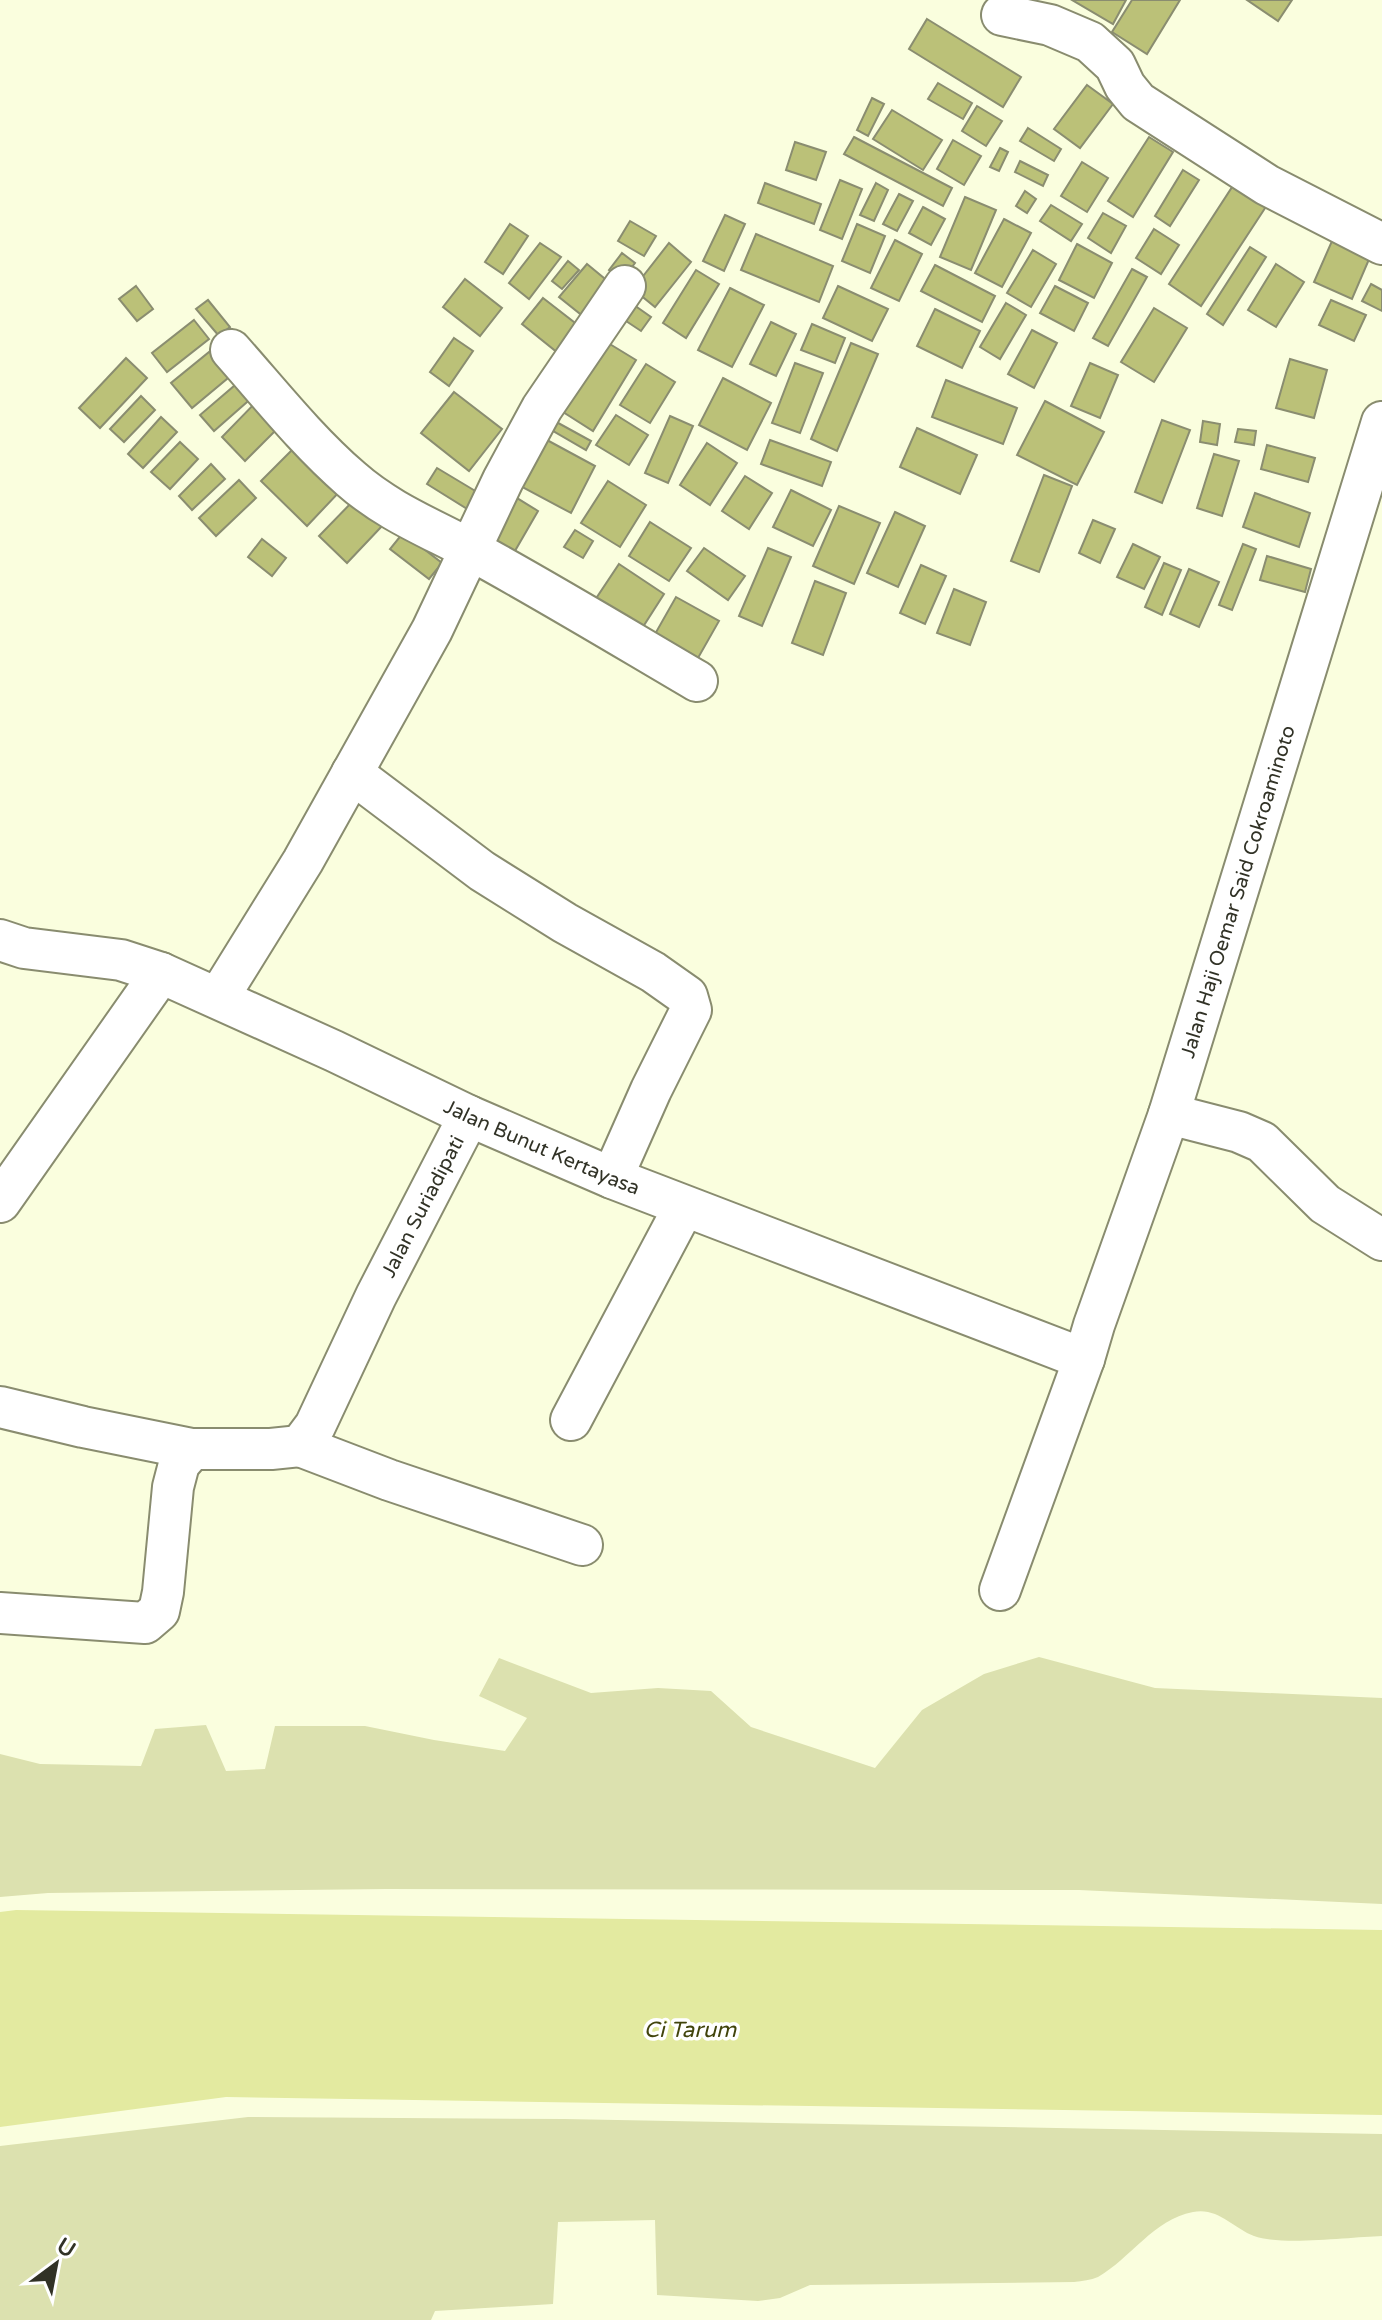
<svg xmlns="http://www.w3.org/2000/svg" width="1382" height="2320" viewBox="0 0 1382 2320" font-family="'Varela Round',sans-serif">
  <rect width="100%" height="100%" fill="#fafede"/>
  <g fill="#dce1af">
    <polygon points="1039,1657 1155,1688 1382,1698 1382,1904 1079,1890 386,1889 48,1893 0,1897 0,1754 40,1764 141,1766 155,1729 206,1725 226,1771 265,1769 275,1726 365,1726 434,1740 505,1751 527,1718 479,1696 499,1658 591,1693 658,1688 711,1691 751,1727 875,1768 922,1710 984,1674"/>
    <path d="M248 2117 564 2119 1382 2134V2236C1351 2237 1281 2246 1254 2236 1233 2228 1218 2207 1193 2212 1153 2220 1131 2258 1098 2277 1091 2280 1082 2281 1074 2282L810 2285 780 2298 758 2301 657 2295 655 2220 558 2222 553 2304 435 2311 431 2320H0V2146Z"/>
  </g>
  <polygon fill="#e3eaa0" points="16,1910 1382,1930 1382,2115 226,2097 0,2127 0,1912"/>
  <g fill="#bbc178" stroke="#8a8d70" stroke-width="2">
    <polygon points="1072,0 1126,0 1113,24"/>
    <polygon points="1132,0 1180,0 1147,54 1112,32"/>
    <polygon points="1247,0 1292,0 1278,21"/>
    <polygon points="927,19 1021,77 1003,107 909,49"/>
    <polygon points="938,83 972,103 963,119 928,99"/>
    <polygon points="1087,85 1113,104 1080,148 1054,129"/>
    <polygon points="872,98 884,104 868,136 857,130"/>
    <polygon points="977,106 1002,121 986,146 962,131"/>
    <polygon points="892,110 942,140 923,170 873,139"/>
    <polygon points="1028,128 1061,149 1054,161 1020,141"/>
    <polygon points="854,137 952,188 943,206 844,154"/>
    <polygon points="1149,137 1173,152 1133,217 1108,201"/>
    <polygon points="953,140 981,156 964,185 937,169"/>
    <polygon points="795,142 826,152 816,180 786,170"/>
    <polygon points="1000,148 1008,152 999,171 990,167"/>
    <polygon points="1020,161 1048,175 1043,186 1015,172"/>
    <polygon points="1082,162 1108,178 1087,212 1061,196"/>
    <polygon points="1183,170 1199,180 1170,226 1155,216"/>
    <polygon points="1238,178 1271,199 1201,306 1169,284"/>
    <polygon points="840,180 862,189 842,239 820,230"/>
    <polygon points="765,183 821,204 814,224 758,203"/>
    <polygon points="876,183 888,190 874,221 860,215"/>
    <polygon points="1025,191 1036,199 1027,213 1016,206"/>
    <polygon points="899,194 913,201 897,231 883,224"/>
    <polygon points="965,197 996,210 971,270 940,257"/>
    <polygon points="1051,205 1082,224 1071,241 1040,221"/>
    <polygon points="923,207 945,219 931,245 909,233"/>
    <polygon points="1103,213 1126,226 1111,253 1088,238"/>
    <polygon points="725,215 745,224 724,271 703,261"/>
    <polygon points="1004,219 1031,233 1002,287 975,273"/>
    <polygon points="630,221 656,236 644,256 618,241"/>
    <polygon points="510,224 528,236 503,274 485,262"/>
    <polygon points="857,224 885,236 870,273 842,261"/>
    <polygon points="1154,229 1179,245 1161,274 1136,258"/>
    <polygon points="756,234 833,266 819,302 741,270"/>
    <polygon points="895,240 922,254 899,301 871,288"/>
    <polygon points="1332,241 1370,257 1352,299 1314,282"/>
    <polygon points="540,243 561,257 529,299 509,283"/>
    <polygon points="669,243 691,262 655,307 633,289"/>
    <polygon points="1077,244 1112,263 1094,298 1059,280"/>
    <polygon points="1250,247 1266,257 1223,325 1207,314"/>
    <polygon points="1033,250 1056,264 1031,307 1007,293"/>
    <polygon points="622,253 635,263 622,280 609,270"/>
    <polygon points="568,261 579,270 562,289 552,281"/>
    <polygon points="587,264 616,288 589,321 559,297"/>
    <polygon points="1276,264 1304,282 1276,327 1248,310"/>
    <polygon points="935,265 995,296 982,322 921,291"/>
    <polygon points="1132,269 1147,277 1108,346 1093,338"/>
    <polygon points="696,270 719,284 686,338 663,323"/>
    <polygon points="465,279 502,308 480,336 443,307"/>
    <polygon points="1371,284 1382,290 1382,311 1362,301"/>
    <polygon points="136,286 153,309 137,321 119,299"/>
    <polygon points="838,286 888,309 872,341 823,318"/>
    <polygon points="1055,286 1088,303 1074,331 1040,313"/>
    <polygon points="730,288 764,305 732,367 698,350"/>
    <polygon points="543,298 579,326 558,353 522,324"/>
    <polygon points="624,298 651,317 641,331 614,313"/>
    <polygon points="208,300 230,327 219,336 196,309"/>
    <polygon points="1331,300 1366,315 1354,341 1319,325"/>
    <polygon points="1006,303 1026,315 1000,359 980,347"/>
    <polygon points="1154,308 1187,328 1154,382 1121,362"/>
    <polygon points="935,309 980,331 962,368 917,346"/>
    <polygon points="194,320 209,339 167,372 152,353"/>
    <polygon points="771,322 796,334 776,376 750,364"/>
    <polygon points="812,324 845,338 835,363 801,350"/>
    <polygon points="1032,330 1057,343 1034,388 1008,374"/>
    <polygon points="595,335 636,360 593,431 552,405"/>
    <polygon points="454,338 473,351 449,386 430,372"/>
    <polygon points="851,343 878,354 837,451 811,439"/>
    <polygon points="214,348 234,373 192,408 171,383"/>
    <polygon points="126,358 147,378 100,428 79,408"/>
    <polygon points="1290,359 1327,370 1314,418 1276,408"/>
    <polygon points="795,363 823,373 800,433 772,423"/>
    <polygon points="1090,363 1118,375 1100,418 1071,406"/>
    <polygon points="646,364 675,382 650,423 620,405"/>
    <polygon points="723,378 771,403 747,450 699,425"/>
    <polygon points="241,380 255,395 214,431 200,415"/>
    <polygon points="946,380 1017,408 1003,444 932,417"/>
    <polygon points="454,392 502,429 469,471 421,433"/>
    <polygon points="141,396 155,410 124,442 110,429"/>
    <polygon points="260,398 284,422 245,461 222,437"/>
    <polygon points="1045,401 1104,432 1077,485 1017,455"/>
    <polygon points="540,413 591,441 586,450 536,421"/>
    <polygon points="616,415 648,435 629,465 596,445"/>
    <polygon points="670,416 693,426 668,483 645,473"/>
    <polygon points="161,417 177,432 143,468 128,454"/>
    <polygon points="1162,420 1190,430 1162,503 1135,492"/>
    <polygon points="1203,421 1220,424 1217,445 1200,442"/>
    <polygon points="917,428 977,455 960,494 900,467"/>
    <polygon points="1238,429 1256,431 1254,445 1235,442"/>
    <polygon points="534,433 595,466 571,513 509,480"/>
    <polygon points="770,440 831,462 822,486 761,464"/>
    <polygon points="180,442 198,459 170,489 151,472"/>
    <polygon points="707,443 737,463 710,505 680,485"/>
    <polygon points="297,445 342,489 307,526 261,481"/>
    <polygon points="1267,445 1315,458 1308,482 1261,469"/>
    <polygon points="1214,454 1239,461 1222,516 1197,508"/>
    <polygon points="211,464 225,479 192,510 179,496"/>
    <polygon points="437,468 482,495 472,512 427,484"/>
    <polygon points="1044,475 1072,486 1039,572 1011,561"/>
    <polygon points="745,476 772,493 749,529 722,511"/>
    <polygon points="239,480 256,498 216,536 199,518"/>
    <polygon points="608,481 646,505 620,547 581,523"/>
    <polygon points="504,490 538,511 512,556 477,535"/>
    <polygon points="791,490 831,510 813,546 773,527"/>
    <polygon points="1255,493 1310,513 1299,547 1243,527"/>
    <polygon points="355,499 383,525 347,563 319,536"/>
    <polygon points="839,506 880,523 854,584 813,566"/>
    <polygon points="895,512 925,526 898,587 867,573"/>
    <polygon points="1093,520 1115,529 1100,563 1079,553"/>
    <polygon points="650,522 691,548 669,581 629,556"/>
    <polygon points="575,530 593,541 583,558 564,547"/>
    <polygon points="403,533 442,563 429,579 390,549"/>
    <polygon points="262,539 286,558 272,576 248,557"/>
    <polygon points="1133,544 1160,557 1144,589 1117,577"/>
    <polygon points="1243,544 1256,549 1232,610 1219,605"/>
    <polygon points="704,548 745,576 728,600 687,571"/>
    <polygon points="768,548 791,557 762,626 739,616"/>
    <polygon points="1267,556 1311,569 1305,592 1260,580"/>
    <polygon points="1164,563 1181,570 1162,615 1145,607"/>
    <polygon points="619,564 664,594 639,633 593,603"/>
    <polygon points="921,565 946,576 925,624 900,613"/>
    <polygon points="1189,569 1219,582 1199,627 1170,614"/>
    <polygon points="815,581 846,593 823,655 792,643"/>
    <polygon points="954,589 986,602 970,645 937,633"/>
    <polygon points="676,597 719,621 698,658 655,634"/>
  </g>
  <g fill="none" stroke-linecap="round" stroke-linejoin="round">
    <defs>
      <g id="street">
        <polyline points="1002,15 1050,25 1090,42 1115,65 1125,86 1138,102 1267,185 1382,244"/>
        <path d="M231 350C270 394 307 441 351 479 387 511 430 528 471 550 548 592 622 637 697 681"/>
        <polyline points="352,773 482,871 565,923 653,972 687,996 691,1010 651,1090 612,1178"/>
        <path id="s1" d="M0 940 24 948 121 960 161 973 334 1051 469 1116 612 1178 1084 1359"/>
        <polyline points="218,998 303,861 432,630 503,480 542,408 625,286"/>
        <polyline points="1169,1114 1239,1132 1262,1142 1325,1204 1382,1240"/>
        <polyline points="0,1202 161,973"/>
        <polyline points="0,1407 83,1427 192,1449"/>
        <polyline points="571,1420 684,1207"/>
        <polyline points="300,1446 389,1480 582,1545"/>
        <path id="s2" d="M1000 1590 1084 1359 1094 1325 1169 1114 1382 422"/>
        <path id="s3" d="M0 1613 145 1623 159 1611 163 1592 173 1487 179 1464 192 1449H271L300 1446 315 1426 376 1296 469 1116"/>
      </g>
    </defs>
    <use href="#street" stroke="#898c6f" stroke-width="44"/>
    <use href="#street" stroke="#fff" stroke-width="40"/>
  </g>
  <g text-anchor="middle" stroke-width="7" stroke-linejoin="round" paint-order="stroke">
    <g font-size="20" fill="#313226" stroke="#fff">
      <text dy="7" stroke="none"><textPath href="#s2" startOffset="738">Jalan Haji Oemar Said Cokroaminoto</textPath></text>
      <text dy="7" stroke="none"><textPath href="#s1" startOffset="584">Jalan Bunut Kertayasa</textPath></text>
      <text dy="7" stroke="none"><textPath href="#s3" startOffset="710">Jalan Suriadipati</textPath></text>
    </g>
    <g font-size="22" font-style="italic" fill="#41440c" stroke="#fff">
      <text x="690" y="2037">Ci Tarum</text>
    </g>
  </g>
  <g transform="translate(56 2264) rotate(32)" stroke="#ffffff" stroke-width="6" paint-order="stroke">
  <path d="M0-6L14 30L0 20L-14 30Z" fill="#313226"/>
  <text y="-12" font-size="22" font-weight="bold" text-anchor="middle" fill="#313226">U</text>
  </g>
</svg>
